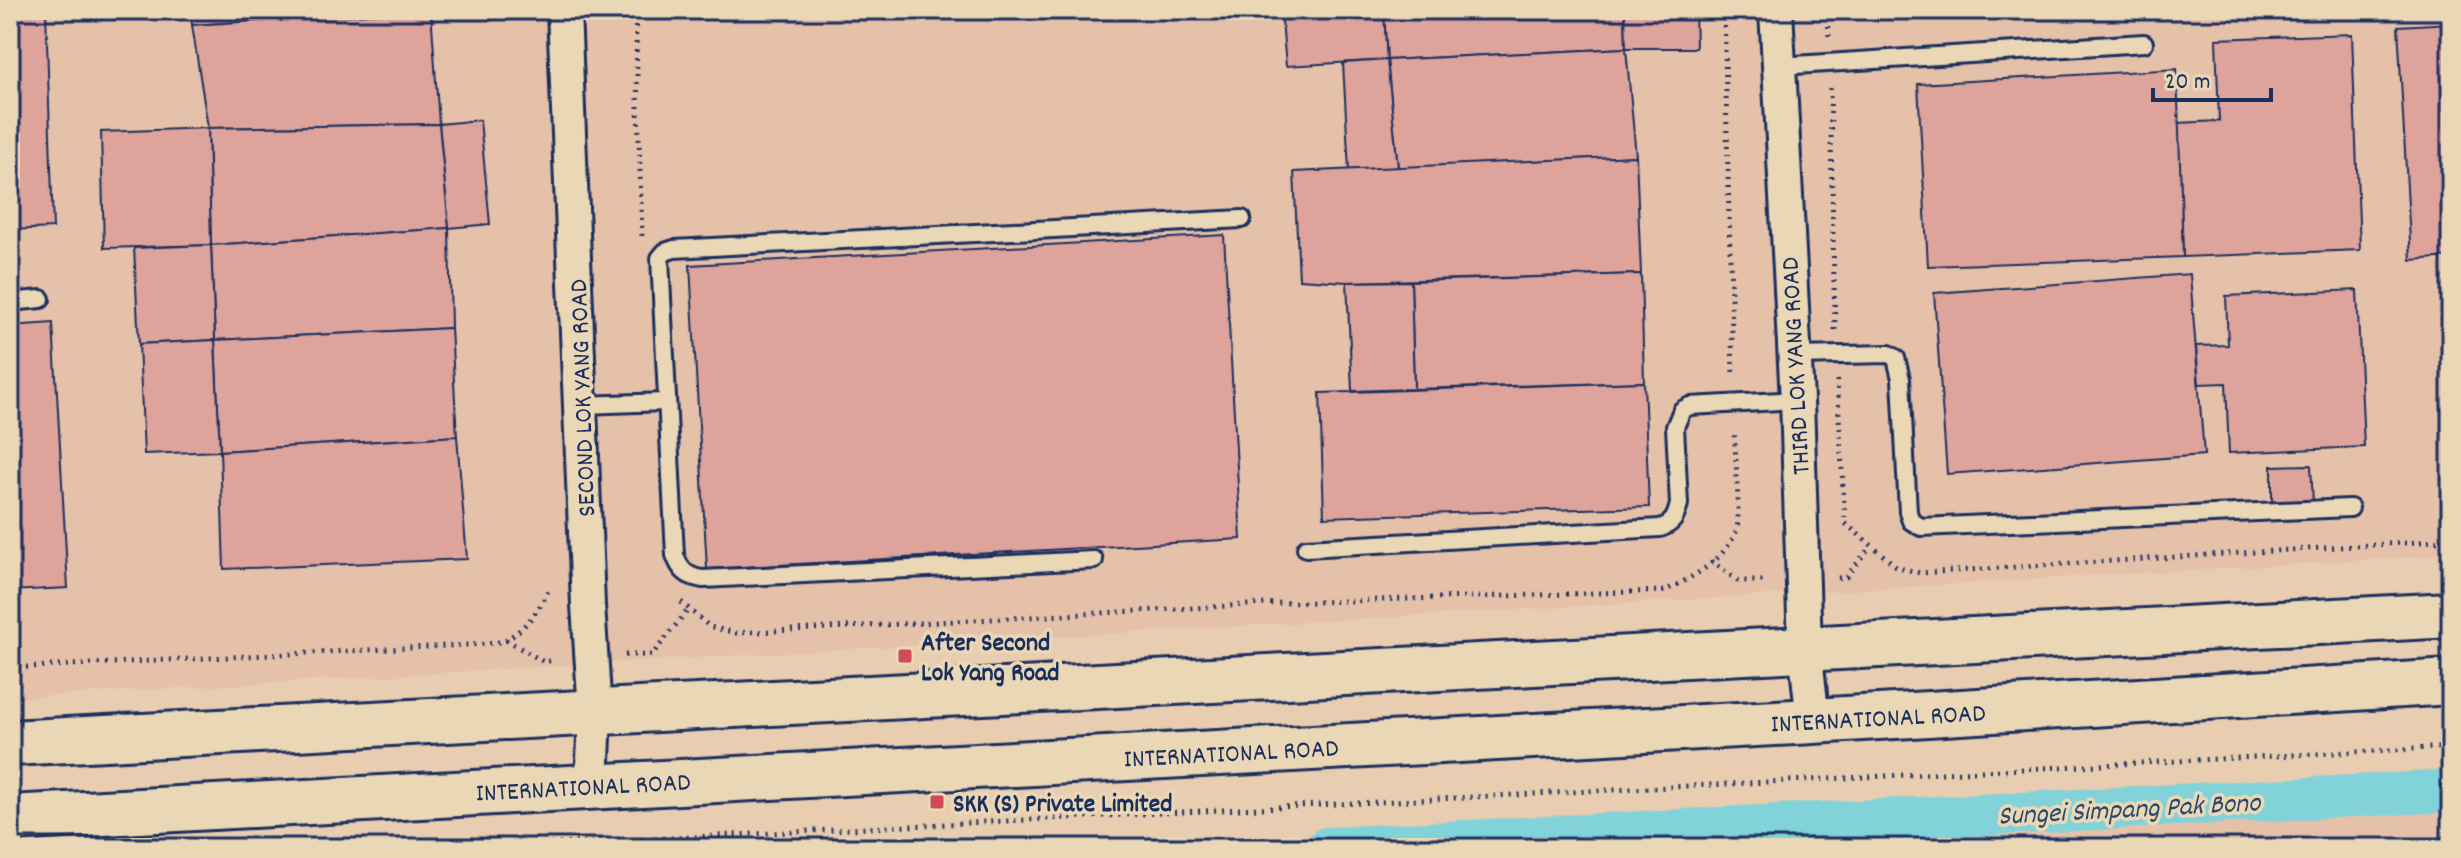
<svg xmlns="http://www.w3.org/2000/svg" width="2461" height="858" viewBox="0 0 2461 858" font-family="Dekko,sans-serif">
  <rect width="100%" height="100%" fill="#e8cdb0"/>
  <filter id="ink" filterUnits="userSpaceOnUse"><feTurbulence type="fractalNoise" baseFrequency=".0125" numOctaves="2"/><feDisplacementMap in="SourceGraphic" scale="16" xChannelSelector="R" yChannelSelector="G"/><feConvolveMatrix kernelMatrix="1 2 1 2 8 2 1 2 1" color-interpolation-filters="sRGB"/></filter>
  <g filter="url(#ink)">
    <g fill="#e5c1aa">
      <polygon points="10,10 2451,10 2451,555 10,698"/>
      <polygon points="2451,769 2451,848 1133,848"/>
    </g>
    <g fill="none" stroke-linecap="round" stroke-linejoin="round">
      <polyline stroke="#81d3d9" stroke-width="42" points="1327,848 2451,791"/>
    </g>
    <g fill="#dea49c" stroke="#1b2f5e" stroke-width="2">
      <polygon points="10,10 46,10 53,228 10,230"/>
      <polygon points="190,10 417,10 192,25"/>
      <polygon points="431,10 439,124 208,128 192,25"/>
      <polygon points="1281,10 1384,10 1387,60 1286,66"/>
      <polygon points="1384,10 1625,10 1626,48 1387,60"/>
      <polygon points="1625,10 1695,10 1696,48 1626,48"/>
      <polygon points="2451,23 2451,257 2411,260 2398,26"/>
      <polygon points="2352,34 2360,250 2183,257 2178,123 2219,121 2216,39"/>
      <polygon points="1626,48 1636,156 1398,168 1387,60"/>
      <polygon points="1387,60 1398,168 1349,171 1343,63"/>
      <polygon points="2177,69 2183,257 1928,266 1918,84"/>
      <polygon points="480,120 490,224 449,228 439,124"/>
      <polygon points="439,124 449,228 211,245 208,128"/>
      <polygon points="208,128 211,245 104,248 101,132"/>
      <polygon points="1636,156 1641,274 1347,282 1299,279 1294,172"/>
      <polygon points="449,228 451,328 215,340 211,245"/>
      <polygon points="1224,235 1241,539 707,569 690,265"/>
      <polygon points="211,245 215,340 139,344 134,248"/>
      <polygon points="1641,274 1644,382 1414,389 1411,281"/>
      <polygon points="2190,274 2204,455 1947,474 1934,293"/>
      <polygon points="1411,281 1414,389 1352,391 1347,282"/>
      <polygon points="2357,290 2364,447 2229,453 2226,383 2199,384 2196,346 2228,345 2226,296"/>
      <polygon points="53,323 68,588 10,591 10,326"/>
      <polygon points="451,328 457,436 220,451 215,340"/>
      <polygon points="215,340 220,451 144,454 139,344"/>
      <polygon points="1644,382 1649,507 1324,517 1320,393"/>
      <polygon points="457,436 467,559 224,569 220,451"/>
      <polygon points="2311,465 2313,503 2272,504 2272,466"/>
    </g>
    <g fill="none" stroke-linecap="round" stroke-linejoin="round">
      <defs>
        <g id="service">
          <polyline points="1779,66 2144,43"/>
          <polyline points="10,302 41,299"/>
          <polyline points="1795,356 1889,354 1896,358 1901,379 1908,512 1911,521 1921,527 2350,508"/>
          <polyline points="582,405 666,402"/>
          <path d="M1306 548 1660 528C1673 524 1676 517 1679 504L1675 427 1682 410 1690 406 1797 400"/>
          <path d="M1094 560 703 579C687 577 680 570 675 555L660 258 665 252 674 249 1242 219"/>
        </g>
        <g id="minor">
          <polyline points="564,10 588,605 595,712 592,785"/>
          <polyline points="1776,10 1797,400 1805,648 1813,721"/>
        </g>
        <g id="secondary">
          <polyline points="10,743 2451,615"/>
          <polyline points="10,818 1813,721 2451,682"/>
        </g>
      </defs>
      <use href="#service" stroke="#1b2f5e" stroke-width="22"/>
      <use href="#minor" stroke="#1b2f5e" stroke-width="38"/>
      <use href="#secondary" stroke="#1b2f5e" stroke-width="50"/>
      <g stroke="#1b2f5e" stroke-width="5" stroke-dasharray="2 6" stroke-linecap="butt">
        <polyline points="635,10 642,236"/>
        <polyline points="1724,10 1733,377"/>
        <polyline points="1828,10 1829,38"/>
        <polyline points="1830,88 1835,330"/>
        <polyline points="1837,380 1845,523 1897,567 1920,573 2451,540"/>
        <polyline points="1711,561 1738,581 1768,581"/>
        <polyline points="1838,578 1846,577 1870,547"/>
        <path d="M681 602 710 627 737 633 1283 603 1664 591C1690 579 1724 561 1736 532 1741 521 1735 448 1734 431"/>
        <polyline points="506,640 544,662 555,660"/>
        <polyline points="625,655 652,655 688,610"/>
        <path d="M10 668 487 644C493 643 501 642 507 639 524 630 544 605 549 587"/>
        <polyline points="479,848 2451,747"/>
      </g>
      <use href="#service" stroke="#ead7b5" stroke-width="16"/>
      <use href="#minor" stroke="#ead7b5" stroke-width="32"/>
      <use href="#secondary" stroke="#ead7b5" stroke-width="44"/>
    </g>
  </g>
  <g fill="#d1495b" stroke="#ead7b5" stroke-width="3">
    <rect x="897" y="648" width="16" height="16" rx="4"/>
    <rect x="929" y="794" width="16" height="16" rx="4"/>
  </g>
  <g text-anchor="middle" stroke-width="7" stroke-linejoin="round" paint-order="stroke">
    <g font-size="26" fill="#1b2f5e" stroke="#ead7b5">
      <text transform="translate(1794 366) rotate(-93)" y="9">THIRD LOK YANG ROAD</text>
      <text transform="translate(581 398) rotate(-92)" y="9">SECOND LOK YANG ROAD</text>
      <text transform="translate(1878 717) rotate(-3)" y="9">INTERNATIONAL ROAD</text>
      <text transform="translate(1231 752) rotate(-3)" y="9">INTERNATIONAL ROAD</text>
      <text transform="translate(583 786) rotate(-3)" y="9">INTERNATIONAL ROAD</text>
    </g>
    <g font-size="26" font-weight="bold" fill="#1b2f5e" stroke="#ead7b5" text-anchor="start">
      <text x="921" y="650">After Second<tspan x="921" dy="30">Lok Yang Road</tspan></text>
      <text x="953" y="811">SKK (S) Private Limited</text>
    </g>
    <g font-size="28" font-style="italic" fill="#2a4870" stroke="#ead7b5">
      <text transform="translate(2129 807) rotate(-3)" y="10">Sungei Simpang Pak Bono</text>
    </g>
  </g>
  <rect width="2461" height="858" fill="none" stroke="#ead7b5" stroke-width="40"/>
  <rect x="20" y="20" width="2421" height="818" fill="none" stroke="#1b2f5e" stroke-width="3" filter="url(#ink)"/>
  <path d="M2153 88v12h118v-12" fill="none" stroke="#1b2f5e" stroke-width="4"/>
  <text x="2165" y="88" font-size="24" fill="#1b2f5e" stroke="#ead7b5" stroke-width="6" paint-order="stroke">20 m</text>
</svg>
